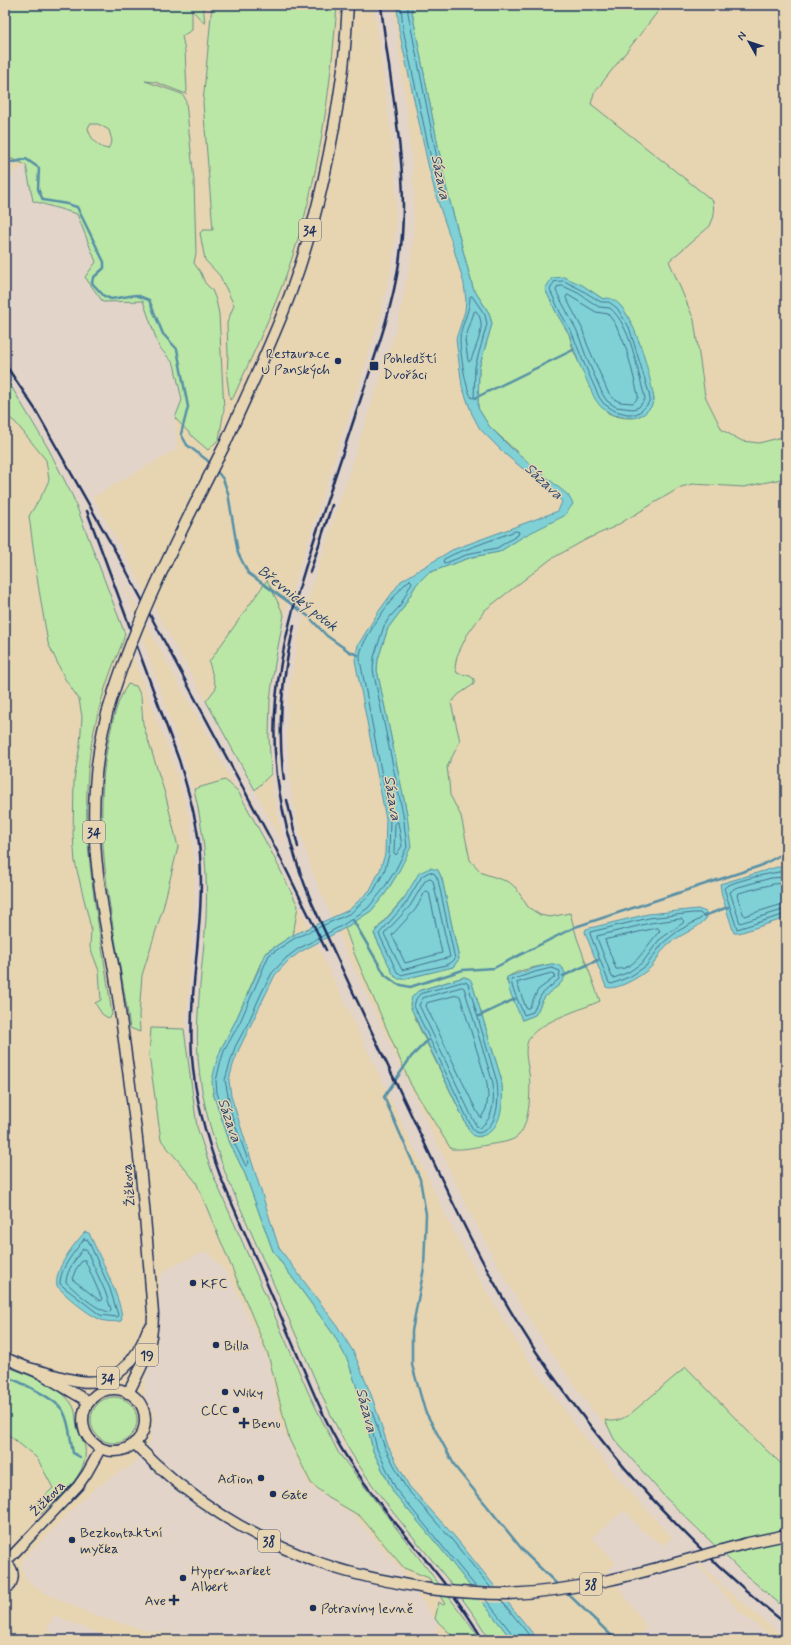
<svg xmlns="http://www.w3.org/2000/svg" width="791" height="1645" viewBox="0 0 791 1645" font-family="Mynerve,sans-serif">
  <rect width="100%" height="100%" fill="#e7d5b2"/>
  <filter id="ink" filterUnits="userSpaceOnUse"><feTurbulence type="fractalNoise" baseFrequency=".025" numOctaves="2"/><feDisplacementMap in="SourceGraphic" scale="8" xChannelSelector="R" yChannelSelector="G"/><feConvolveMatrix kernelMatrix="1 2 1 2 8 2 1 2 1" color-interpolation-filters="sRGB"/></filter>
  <g filter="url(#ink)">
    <g fill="#e2d4c8">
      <polygon points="374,5 393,5 411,148 414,191 413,242 410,265 397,326 309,596 297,643 288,702 287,737 291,790 299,828 312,871 345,949 470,1213 507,1282 526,1313 544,1342 591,1408 639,1467 664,1496 713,1545 742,1572 786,1609 786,1639 727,1590 681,1546 741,1613 776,1640 637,1640 647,1627 607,1571 616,1563 592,1537 625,1510 640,1529 663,1545 672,1537 621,1482 572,1421 525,1355 487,1293 450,1224 287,881 123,582 184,759 200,815 205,844 207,895 198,1013 198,1057 204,1104 226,1175 320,1392 345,1444 359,1465 386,1502 449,1579 477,1618 490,1640 477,1640 377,1510 335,1449 310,1397 215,1180 205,1153 193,1107 186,1058 185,1036 194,919 195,868 189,818 182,792 173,762 73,497 48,448 5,376 5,177 26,165 33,201 77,214 96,262 103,302 143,301 159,347 174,364 182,400 175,418 177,449 93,497 255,790 284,847 273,793 269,737 270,700 279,639 292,590 379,322 392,263 395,241 396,191 393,150"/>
      <polygon points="207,1251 229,1275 267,1357 282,1427 309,1485 355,1517 398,1566 435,1619 439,1622 433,1640 242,1640 148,1631 95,1616 37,1589 25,1577 22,1568 22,1563 25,1557 89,1493 117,1473 131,1466 150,1442 154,1414 144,1395 146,1372 158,1344 160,1276 168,1268"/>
      <polygon points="54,1615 87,1629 119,1640 62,1640 60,1637 47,1630"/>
    </g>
    <g fill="#bae7a5" stroke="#6a8b82" fill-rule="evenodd">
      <path d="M5 5H203L205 24 192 10V30L182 36 185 51 187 90 186 94 155 82 145 81 182 94 185 98 186 102 194 181 196 253 194 263 201 273 205 283 212 290 216 300 219 314 224 410 219 439 208 450 194 438 175 418 182 400 174 364 159 347 143 301 103 302 85 277 96 262 77 214 33 201 26 165 5 156ZM90 124H98L109 130 112 141 108 149C98 148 90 138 88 128Z"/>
      <path d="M212 5H337C330 93 319 180 290 264 274 310 253 354 233 398L230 400 227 378 228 354 227 323 234 305 220 276 205 260 200 233 203 230H213L203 103Z"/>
      <path d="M412 5H663L594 93 591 104 713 201 714 216 710 226 669 261 694 320 705 396 722 430 742 441 759 443 786 436V478L744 487 693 484 681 487 614 527 587 539 551 559 485 610 467 635 457 656 455 667 457 673 470 676 474 679V684L458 695 451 703 460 741 447 767 449 782 450 795 461 816 470 860 482 873 509 882 516 888 528 907 540 915 550 917 570 913 577 938 600 1001C583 1009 541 1021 530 1037 523 1048 527 1061 529 1073 531 1088 530 1123 519 1135 511 1143 497 1143 487 1145 475 1147 464 1150 451 1149L411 1085 354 953 345 928 371 911 385 894 398 873 407 814 377 670 378 659 388 628 403 608 416 585 428 573 472 557 499 552 573 504 489 426 478 408 479 368 492 324 489 313 473 288 446 187 412 12ZM582 285 603 299 620 305 627 315 639 342 654 400C645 421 626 421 608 413L589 384 573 350 569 334 557 314 545 289ZM430 868 439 872 442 879 459 959 453 967 448 968 404 979 395 977 374 934 377 929ZM553 964 563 968C567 987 553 986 544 998 540 1003 539 1010 535 1015L522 1020 506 979C513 970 541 966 553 964ZM464 977 468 978 472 983 501 1078C505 1110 501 1112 482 1136 476 1138 472 1134 469 1130L418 1025 410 1004 414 995 420 990Z"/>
      <path d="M5 376 48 448 73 497 125 634C122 646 116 657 112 668 102 695 94 725 90 753 78 842 101 928 112 1015L108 1018 102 1014 95 1003 101 1000 99 971 90 947 91 928 75 862 73 835 74 780 80 745 82 717 79 699 65 679 48 643 38 584 29 516 43 493 49 480 46 460 16 423 5 414Z"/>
      <polygon points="267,580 284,615 275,663 270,700 269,737 271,774 255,790 206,701 216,688 209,662"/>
      <path d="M128 684 136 686 141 696 143 724 166 797 178 847 163 908 142 975 139 1015 140 1032 130 1028C116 932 89 835 109 738 113 719 117 701 128 684Z"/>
      <path d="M225 780 238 791 273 855 298 906 293 935 265 953 236 1020 221 1049 213 1093 230 1143 245 1174 273 1251 334 1335 348 1361 363 1406 373 1451 394 1493 442 1550 512 1640H490C452 1576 398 1526 358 1464 333 1426 317 1383 299 1342 275 1286 250 1231 226 1175 212 1137 201 1099 198 1058 195 1011 203 965 206 918 208 874 204 832 194 789Z"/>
      <polygon points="151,1028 184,1029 197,1127 213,1175 309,1394 338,1452 478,1635 480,1640 457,1640 435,1619 439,1602 443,1605 445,1604 429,1578 404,1568 360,1516 329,1498 311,1483 289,1439 268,1354 196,1182 161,1140 149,1055"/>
      <path d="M5 1366C26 1374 61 1385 73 1406 77 1414 75 1422 78 1430 80 1436 84 1441 85 1447 89 1476 59 1496 41 1514L34 1506 53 1488 37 1458 5 1432Z"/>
      <path d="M686 1367 764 1448 786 1468V1609L742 1572 664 1496 614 1439 605 1420C615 1423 621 1419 629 1415Z"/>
      <circle cx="114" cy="1420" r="23"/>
    </g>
    <g fill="#7fd1d6" stroke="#5790a6">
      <polygon points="397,5 412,5 412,12 446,187 473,288 489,313 492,324 479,368 478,408 489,426 510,447 568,495 573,504 564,516 524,536 499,552 472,557 428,573 416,585 403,608 388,628 378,659 377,670 407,814 411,847 398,873 385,894 371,911 345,928 300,952 288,961 275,975 239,1049 233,1065 229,1080 231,1096 279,1248 336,1324 354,1353 372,1397 388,1446 409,1486 455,1537 538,1640 512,1640 442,1550 394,1493 373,1451 363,1406 348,1361 334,1335 273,1251 245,1174 230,1143 213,1093 212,1081 216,1063 221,1049 236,1020 266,953 293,935 349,910 370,890 380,870 385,854 386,819 355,660 358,645 379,611 401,581 452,550 558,511 562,502 559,498 506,455 480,429 472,414 462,386 456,339 465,311 466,300 464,284 453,246 436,196 428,164 399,30"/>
      <path d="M564 277 582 285 603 299C630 288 652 382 654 400L651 407 644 414 634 418 613 415 601 407 595 399 579 363 569 334 557 314 545 289 552 278Z"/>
      <polygon points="777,867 786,868 786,918 739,933 734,933 722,896 720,884"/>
      <polygon points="430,868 438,870 442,879 459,959 453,967 404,979 398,979 393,974 374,933 403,900 419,873"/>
      <path d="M698 909 706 912 707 917 705 920C695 930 680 935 668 944 661 950 658 959 652 966 645 974 616 992 606 987L585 932 586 929 648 914Z"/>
      <path d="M551 964C555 964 560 965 563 969 572 981 549 990 544 998 540 1003 539 1010 535 1015L522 1020 509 990 507 977 535 968Z"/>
      <path d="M464 977 470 979 472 983 501 1078C504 1096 504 1131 481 1136 475 1138 472 1135 469 1130L410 1006 412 997 418 991Z"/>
      <path d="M85 1232 89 1233C95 1247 127 1310 121 1321 114 1322 105 1322 99 1319 86 1313 66 1296 57 1286 54 1269 74 1244 85 1232Z"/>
    </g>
    <polygon fill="#e7d5b2" points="467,1586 498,1587 511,1603 480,1602"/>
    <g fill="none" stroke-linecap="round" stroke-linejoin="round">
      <g stroke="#43708e" stroke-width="1">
        <polyline points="401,5 403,29 432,163 440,195 443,200 445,198 408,13 408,5"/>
        <polygon points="564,281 580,289 601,302 609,302 617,308 629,327 649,393 650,400 647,405 641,411 636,414 627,414 615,411 604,404 599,397 583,361 572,333 560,312 550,290 554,282"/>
        <path d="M563 286 578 293 599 307 610 308C631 326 637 369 644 394L645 399 639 407 633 409 616 407 607 401 603 395 587 359 577 331 556 291 557 287Z"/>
        <path d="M568 295 596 312 608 314C626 335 631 368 638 395V398L633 403 620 402 614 399 608 392 587 344 582 328 566 298Z"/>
        <path d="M472 296 485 315 487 324 475 367 474 397 472 398C466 392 460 351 460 340 460 326 470 313 470 297Z"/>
        <path d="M476 311C488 324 476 345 471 360L469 362 468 360 465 340 474 312Z"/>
        <polygon points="516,531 519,532 518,535 497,548 471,553 446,563 443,562 444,559 454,554"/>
        <path d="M410 580 412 582 400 606 389 618 384 626 374 657 373 670 403 814 407 847 395 871 382 891 368 908 343 925 298 949 286 958 272 973 262 992 248 1023 235 1047 225 1080 232 1116 249 1163 246 1166 233 1141 217 1093 216 1081 220 1064 224 1051 240 1022 269 955 295 938 351 913 373 892 384 872 389 855 390 818 360 660C360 656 360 652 362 648 365 636 399 586 410 580Z"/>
        <polygon points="398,822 402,846 396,855 394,853 395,824"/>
        <path d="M786 871C775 872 731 881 724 888L737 929 786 914"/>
        <polygon points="430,872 435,874 438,880 455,959 452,962 447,965 400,975 397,972 379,934 406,903 422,876"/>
        <polyline points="786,877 771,878 735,888 730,892 740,923 786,909"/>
        <polygon points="430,878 433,881 450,957 402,970 384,934 410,906 425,881"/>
        <polyline points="786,883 773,884 739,893 737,895 744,916 786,903"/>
        <polygon points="426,891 429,892 442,953 405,963 392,935 415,910"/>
        <polygon points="694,913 700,913 703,916 700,919 678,931 663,943 646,966 631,976 612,984 609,983 590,934 590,932 649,918"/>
        <polygon points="682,919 684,921 683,923 659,940 643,962 629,972 614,978 612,977 597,938 597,936 650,923"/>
        <path d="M658 928 660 931C647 943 636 971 616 969L605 940Z"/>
        <polygon points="552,968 560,971 559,979 541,995 533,1012 524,1015 513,989 511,980 535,972"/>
        <polygon points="552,973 555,974 554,978 538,990 529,1008 526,1008 517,983"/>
        <path d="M462 982H466L468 984 497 1082C499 1099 499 1127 479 1133L475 1132 472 1128 414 1006 416 999 420 994Z"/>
        <path d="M462 987 464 988 493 1083C494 1098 495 1119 479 1128L477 1127 471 1115 419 1005 423 998Z"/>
        <polygon points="458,995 460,996 487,1083 488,1097 486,1109 481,1118 477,1112 426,1006 427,1003"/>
        <path d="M84 1239 88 1240 110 1289 118 1315 117 1317 100 1315 60 1284C60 1267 75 1252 84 1239Z"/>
        <path d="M83 1249H86L105 1291 111 1309 110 1312C97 1311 75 1291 66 1282 67 1269 76 1259 83 1249Z"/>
        <polygon points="85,1260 102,1299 100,1301 72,1279 76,1269 82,1261"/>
        <polyline points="476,1587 397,1491 377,1449 368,1413 369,1411 372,1412 385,1448 406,1488 452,1540 491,1588"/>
        <polyline points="486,1600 514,1636 515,1640"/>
        <polyline points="501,1600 533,1640"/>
      </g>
      <g stroke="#5790a6" stroke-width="2.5">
        <polyline points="5,161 15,162 26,159 39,168 38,189 43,200 67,204 77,207 104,262 104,268 93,278 92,283 104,296 111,299 136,295 149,300 163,334 177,349 188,407 181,434 187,445 207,460 211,465"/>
        <polyline points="475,398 573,350"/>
        <polyline points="215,469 223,479 228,493 238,553 248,573 308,616 327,636 350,652 358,655"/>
        <polyline points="704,916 728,907"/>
        <polyline points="353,920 385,975 397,984 410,987 463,970 494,968 575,927 760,866 786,852"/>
        <polyline points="563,976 598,960"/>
        <polyline points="479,1016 515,999"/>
        <polyline points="428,1040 411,1057 384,1097 420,1179 426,1214 424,1268 412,1331 412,1365 425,1411 456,1468 526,1554 559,1586"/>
        <path d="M5 1377C18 1380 56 1399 63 1411 70 1423 70 1439 73 1453L80 1457"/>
        <polyline points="566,1592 616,1640"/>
      </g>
      <defs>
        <g id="secondary">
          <path d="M5 1562C16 1569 16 1582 5 1590"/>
          <polyline points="6,1562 78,1486 87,1473 101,1448"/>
        </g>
        <g id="primary">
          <path d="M226 442C248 391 273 342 292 289 316 223 331 153 341 83 345 58 346 31 348 5"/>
          <path d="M113 694C90 762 90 832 102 902 105 925 110 947 114 970 120 1009 125 1047 130 1085 141 1161 147 1238 153 1314 153 1346 143 1365 128 1393"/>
          <polyline points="5,1358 40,1373 89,1402"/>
          <path d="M29 1368C46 1372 63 1379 79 1381 116 1387 137 1360 148 1329"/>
          <circle cx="114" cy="1420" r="31"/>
          <path d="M134 1443C188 1499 249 1537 323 1564 357 1576 393 1582 429 1589"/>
          <polyline points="748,1543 786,1535"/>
        </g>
      </defs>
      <use href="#secondary" stroke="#1b2f5e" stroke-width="12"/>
      <use href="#primary" stroke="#1b2f5e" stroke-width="13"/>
      <use href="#secondary" stroke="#e7d5b2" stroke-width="9"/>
      <use href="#primary" stroke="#e7d5b2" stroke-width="10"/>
      <g stroke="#1b2f5e" stroke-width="2.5">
        <path d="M381 5C390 90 412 177 399 263 392 310 375 356 360 401 344 450 328 498 312 546 296 597 281 646 276 699 269 770 285 838 312 903 345 977 381 1051 416 1125 452 1202 488 1279 535 1350 605 1454 689 1546 786 1624"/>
        <polyline points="5,364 35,409 127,572 277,851 326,950"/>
        <path d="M87 511 179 760C188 791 198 822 200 855 205 923 188 990 192 1057 195 1100 206 1138 221 1178 245 1234 270 1290 294 1347 309 1381 322 1417 341 1448 383 1517 443 1571 483 1640"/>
        <polyline points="310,572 332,505"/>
        <path d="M284 780C277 729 282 676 294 626"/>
        <polyline points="287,800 298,847"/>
      </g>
      <defs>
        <g id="primary-bridge">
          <path d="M113 694C141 606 185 524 226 442"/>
          <path d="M429 1589C455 1592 482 1594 508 1594 591 1591 669 1564 748 1543"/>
        </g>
      </defs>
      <use href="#primary-bridge" stroke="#1b2f5e" stroke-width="13" stroke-linecap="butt"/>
      <use href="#primary-bridge" stroke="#e7d5b2" stroke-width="10"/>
    </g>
  </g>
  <g fill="#1b2f5e" stroke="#e7d5b2" stroke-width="1.5">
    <circle cx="338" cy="361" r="4"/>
    <rect x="369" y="361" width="10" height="10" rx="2"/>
    <circle cx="193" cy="1283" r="4"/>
    <circle cx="216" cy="1345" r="4"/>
    <circle cx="225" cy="1392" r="4"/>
    <circle cx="236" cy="1410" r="4"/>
    <path d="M242 1417h4v4h4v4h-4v4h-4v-4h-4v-4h4z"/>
    <circle cx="261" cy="1478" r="4"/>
    <circle cx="273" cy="1494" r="4"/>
    <circle cx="72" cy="1540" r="4"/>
    <circle cx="183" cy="1578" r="4"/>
    <path d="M172 1594h4v4h4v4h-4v4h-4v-4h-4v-4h4z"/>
    <circle cx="313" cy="1608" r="4"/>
  </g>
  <g text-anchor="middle" stroke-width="3" stroke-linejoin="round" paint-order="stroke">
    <g fill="#e7d5b2" stroke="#586177" stroke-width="1">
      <rect x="299" y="219" width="22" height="22" rx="3"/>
      <rect x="83" y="821" width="22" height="22" rx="3"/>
      <rect x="136" y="1344" width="22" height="22" rx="3"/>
      <rect x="97" y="1367" width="22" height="22" rx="3"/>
      <rect x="258" y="1530" width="22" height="22" rx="3"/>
      <rect x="580" y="1573" width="22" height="22" rx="3"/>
    </g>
    <g font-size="13" font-weight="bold" fill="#1b2f5e">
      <text x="310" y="235">34</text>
      <text x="94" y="837">34</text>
      <text x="147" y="1360">19</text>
      <text x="108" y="1383">34</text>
      <text x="269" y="1546">38</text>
      <text x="591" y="1589">38</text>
    </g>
    <g font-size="14" fill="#1b2f5e" stroke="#e7d5b2" text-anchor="start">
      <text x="330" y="358" text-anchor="end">Restaurace<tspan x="330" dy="16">U Panských</tspan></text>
      <text x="383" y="363">Pohledští<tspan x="383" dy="16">Dvořáci</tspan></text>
      <text x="201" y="1288">KFC</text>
      <text x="224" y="1350">Billa</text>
      <text x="233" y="1397">Wiky</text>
      <text x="228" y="1415" text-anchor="end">CCC</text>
      <text x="252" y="1428">Benu</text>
      <text x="253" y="1483" text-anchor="end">Action</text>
      <text x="281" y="1499">Gate</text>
      <text x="80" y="1537">Bezkontaktní<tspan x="80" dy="16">myčka</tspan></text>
      <text x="191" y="1575">Hypermarket<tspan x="191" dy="16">Albert</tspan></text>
      <text x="166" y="1605" text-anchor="end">Ave</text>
      <text x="321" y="1613">Potraviny levně</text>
    </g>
    <g font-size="14" fill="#1b2f5e" stroke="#e7d5b2">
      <text transform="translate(128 1185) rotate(-95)" y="5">Žižkova</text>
      <text transform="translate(47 1498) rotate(-46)" y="5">Žižkova</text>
    </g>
    <g font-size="15" font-style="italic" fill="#2a4770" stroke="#e7d5b2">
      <text transform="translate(441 177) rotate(78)" y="5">Sázava</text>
      <text transform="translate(544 481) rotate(43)" y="5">Sázava</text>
      <text transform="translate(298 598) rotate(38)" y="5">Břevnický potok</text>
      <text transform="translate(393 798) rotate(81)" y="5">Sázava</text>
      <text transform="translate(230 1120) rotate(71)" y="5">Sázava</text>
      <text transform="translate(367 1410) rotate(75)" y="5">Sázava</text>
    </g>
  </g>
  <rect width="791" height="1645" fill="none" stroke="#e7d5b2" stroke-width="20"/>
  <rect x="10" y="10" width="771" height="1625" fill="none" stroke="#1b2f5e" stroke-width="1.5" filter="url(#ink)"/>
  <g transform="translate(749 42) rotate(309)" stroke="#e7d5b2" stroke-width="3" paint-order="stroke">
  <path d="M0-3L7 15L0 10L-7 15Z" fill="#1b2f5e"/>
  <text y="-6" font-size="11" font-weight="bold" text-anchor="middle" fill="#1b2f5e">N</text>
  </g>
</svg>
